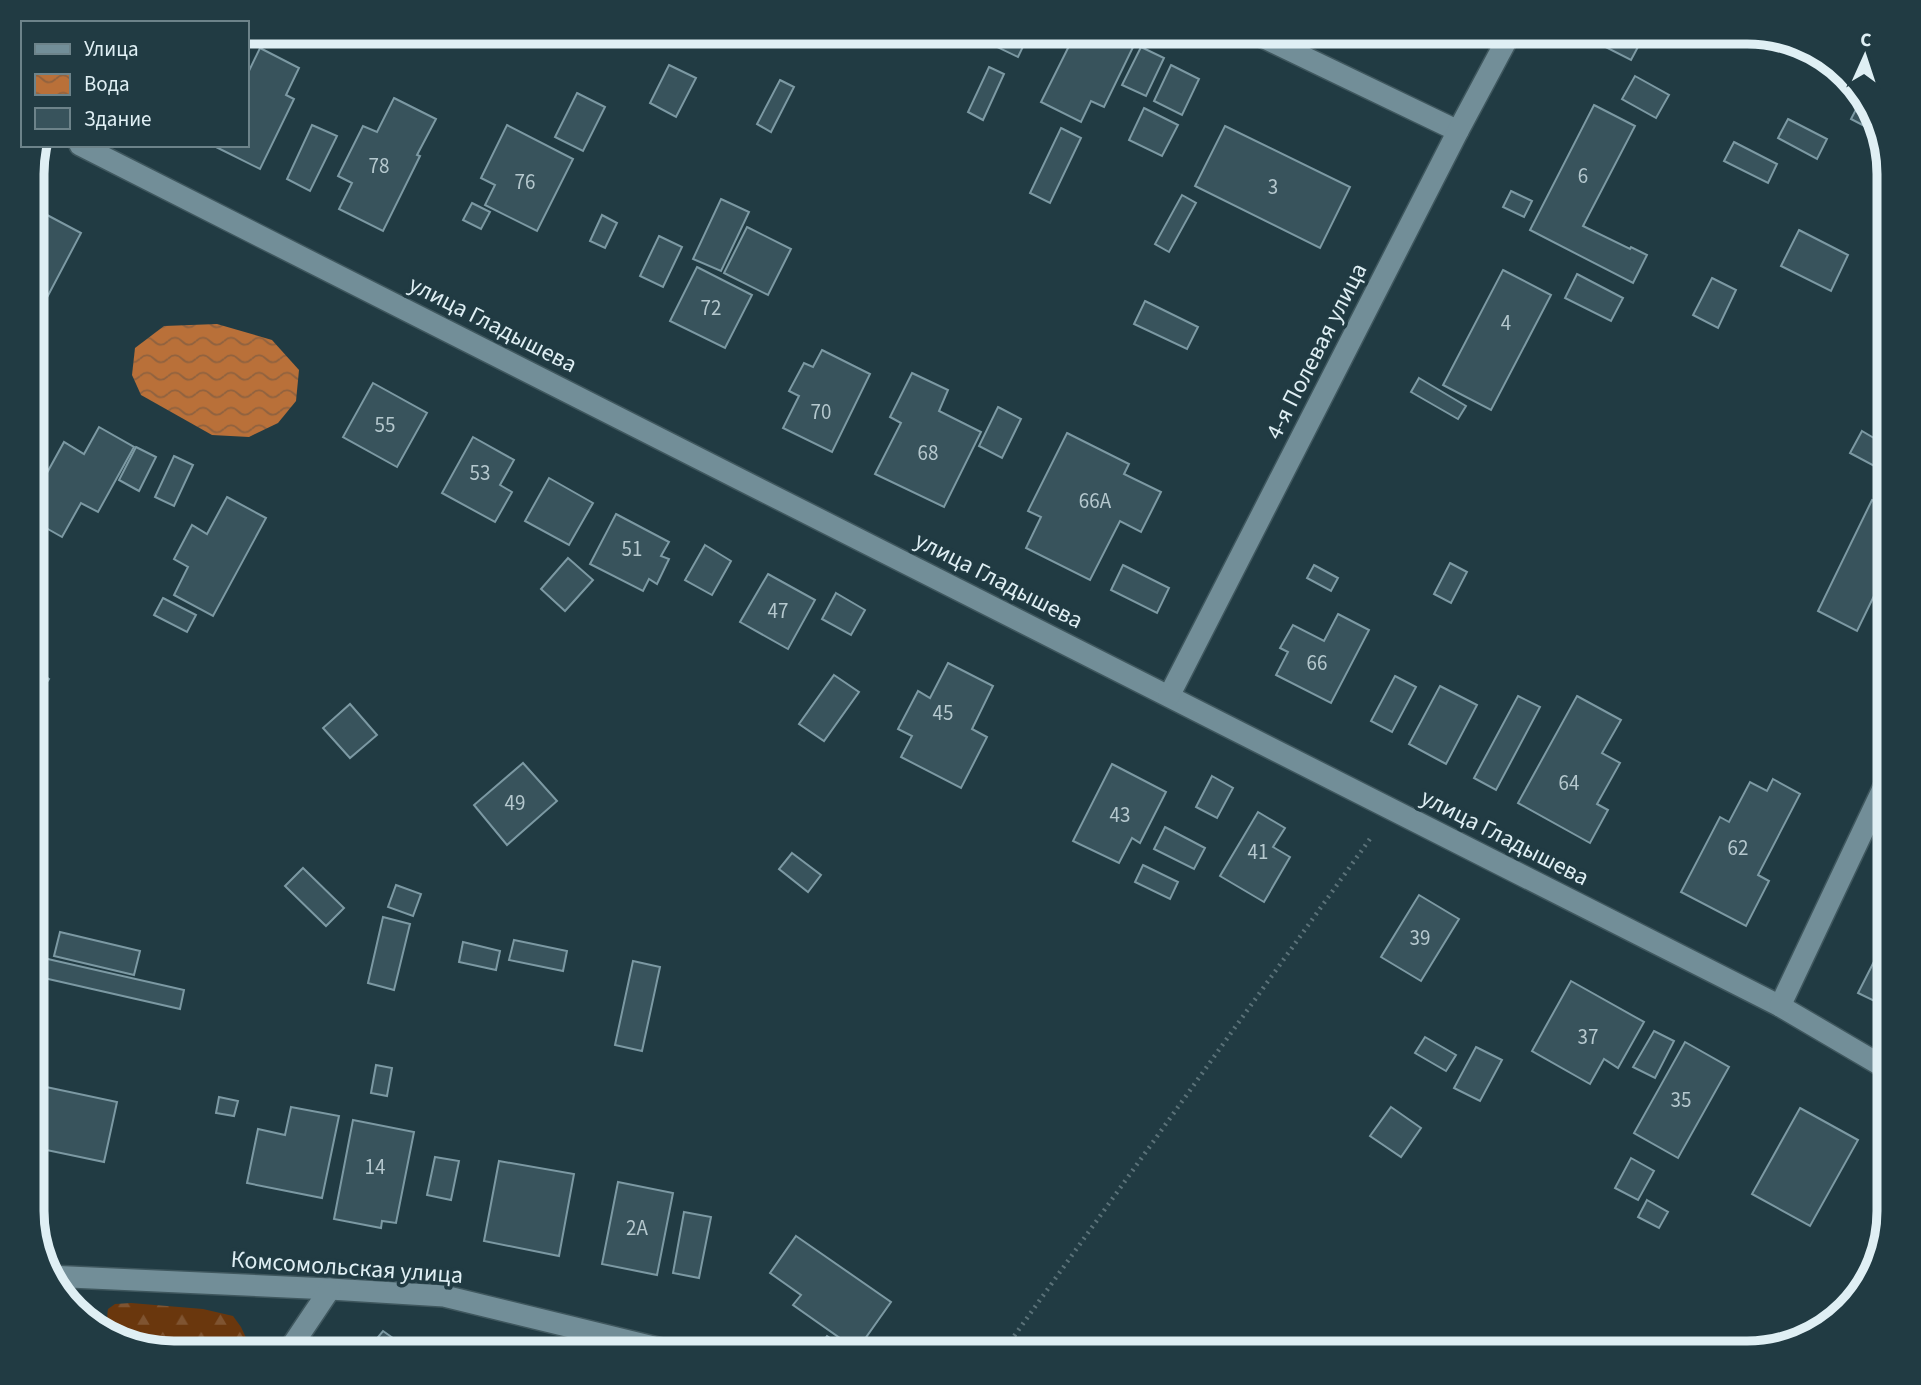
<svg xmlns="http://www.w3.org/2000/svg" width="1921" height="1385" viewBox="0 0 1921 1385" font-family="'Source Sans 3',sans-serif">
  <defs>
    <pattern id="forest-firs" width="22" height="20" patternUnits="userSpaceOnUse" patternTransform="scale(1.75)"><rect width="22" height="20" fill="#6a370d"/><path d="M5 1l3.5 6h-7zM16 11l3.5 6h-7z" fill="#7f5431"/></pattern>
    <pattern id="water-waves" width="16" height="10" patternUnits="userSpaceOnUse" patternTransform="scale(1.75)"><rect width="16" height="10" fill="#b97039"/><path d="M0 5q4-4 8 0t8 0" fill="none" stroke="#90623f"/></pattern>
  </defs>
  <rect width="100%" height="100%" fill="#213b43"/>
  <path fill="url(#forest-firs)" d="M131 1303 203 1309 233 1316 241 1327 248 1342V1353H173L127 1338 126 1335C112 1328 105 1326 108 1309L115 1304Z"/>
  <polygon fill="url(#water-waves)" points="217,324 272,340 299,370 296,401 278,423 249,437 212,435 141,395 132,375 135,348 164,326"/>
  <g fill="#38535c" stroke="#7c99a3" stroke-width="2">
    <polygon points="966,32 1030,32 1018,57"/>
    <polygon points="1076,32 1118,32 1136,41 1104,107 1091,101 1081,122 1041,102"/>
    <polygon points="1576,32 1646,32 1631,60"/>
    <polygon points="1141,47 1164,58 1146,96 1122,85"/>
    <polygon points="260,48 299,68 286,95 294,99 260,169 212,145 247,145 247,75"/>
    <polygon points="669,65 696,78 676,117 650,103"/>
    <polygon points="1171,65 1199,79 1182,115 1154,101"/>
    <polygon points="989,67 1004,74 983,120 968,112"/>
    <polygon points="1635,76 1669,95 1656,118 1622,99"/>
    <polygon points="780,80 794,87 771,132 757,124"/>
    <polygon points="577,93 605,107 583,151 555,137"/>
    <polygon points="1863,96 1875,110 1879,130 1878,133 1851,119"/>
    <polygon points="394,98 436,119 417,155 420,156 383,231 339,209 352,183 338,176 363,126 377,132"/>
    <polygon points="1594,105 1635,126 1583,226 1630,249 1631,247 1647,255 1633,283 1530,230"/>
    <polygon points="1144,108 1178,125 1162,156 1129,140"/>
    <polygon points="1788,119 1827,139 1817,159 1778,138"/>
    <polygon points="312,125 337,136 310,191 287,179"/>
    <polygon points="507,125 573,159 537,231 485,205 495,185 481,178"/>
    <polygon points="1225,126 1350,187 1320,248 1195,186"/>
    <polygon points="1061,128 1081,138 1050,203 1030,193"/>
    <polygon points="1734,142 1777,164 1768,183 1724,161"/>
    <polygon points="1511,191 1532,201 1524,217 1503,207"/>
    <polygon points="1182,195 1196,203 1169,252 1155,244"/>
    <polygon points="721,199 749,212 721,271 693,259"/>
    <polygon points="472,203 490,212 481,229 463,220"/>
    <polygon points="32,207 81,233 42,307 32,302"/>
    <polygon points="602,215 617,223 605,248 590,241"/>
    <polygon points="747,227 791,249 768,295 724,273"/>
    <polygon points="1799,230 1848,255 1831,291 1781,266"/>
    <polygon points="659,236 682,247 663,287 640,276"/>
    <polygon points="697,267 752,295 725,348 670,321"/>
    <polygon points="1503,270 1551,295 1491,410 1443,385"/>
    <polygon points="1577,274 1623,298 1611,321 1565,298"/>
    <polygon points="1712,278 1736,290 1718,328 1693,315"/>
    <polygon points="1145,301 1198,327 1187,349 1134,324"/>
    <polygon points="822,350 870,374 832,452 783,428 799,396 789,391 804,363 813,367"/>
    <polygon points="912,373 948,390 939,411 981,432 944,507 875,474 901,423 890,417"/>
    <polygon points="1419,378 1466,406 1458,419 1411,392"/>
    <polygon points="373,383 427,413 397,467 343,437"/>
    <polygon points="998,407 1021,419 1002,458 979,446"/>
    <polygon points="32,412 45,422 32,439"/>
    <polygon points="99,427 134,447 98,512 81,503 62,537 32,520 32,500 64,442 84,454"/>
    <polygon points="1862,431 1889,447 1878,468 1850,453"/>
    <polygon points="1067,433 1129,464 1124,474 1161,492 1141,532 1120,521 1090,580 1026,548 1041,517 1028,511"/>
    <polygon points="473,437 514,460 500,485 512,492 495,522 442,493"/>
    <polygon points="136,447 156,457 139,491 119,480"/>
    <polygon points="174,456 193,465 174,506 155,497"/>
    <polygon points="549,478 593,503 569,545 525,521"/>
    <polygon points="227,497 266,518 213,616 174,595 188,567 174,559 192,525 207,534"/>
    <polygon points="1872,500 1889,508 1889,565 1857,631 1818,611"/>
    <polygon points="616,514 669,542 661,556 669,559 657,584 649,579 643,591 590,564"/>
    <polygon points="705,545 731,561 712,595 685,580"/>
    <polygon points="568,558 593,580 565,611 541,589"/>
    <polygon points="1450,563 1467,572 1451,603 1434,594"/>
    <polygon points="1123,565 1169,588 1157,613 1111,590"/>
    <polygon points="1314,565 1338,578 1331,591 1307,578"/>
    <polygon points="768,574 815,600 788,649 740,622"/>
    <polygon points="836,593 865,610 851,635 822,619"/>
    <polygon points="163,598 196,615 187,632 154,615"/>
    <polygon points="1338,614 1369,630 1331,703 1276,675 1288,652 1280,648 1293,625 1324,641"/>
    <polygon points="948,663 993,686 972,729 987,737 961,788 901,757 912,736 898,729 918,691 930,698"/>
    <polygon points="32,667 49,679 37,697 32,694"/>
    <polygon points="834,675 859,692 824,741 799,724"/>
    <polygon points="1395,676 1416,687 1392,732 1371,721"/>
    <polygon points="1440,686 1477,705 1446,764 1409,744"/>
    <polygon points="1518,696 1540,707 1496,790 1474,778"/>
    <polygon points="1577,696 1621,720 1602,753 1620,763 1597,804 1608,810 1590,843 1518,803"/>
    <polygon points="350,704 377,735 350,758 323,728"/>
    <polygon points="523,763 557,801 507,845 474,805"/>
    <polygon points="1112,764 1166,792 1140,843 1132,838 1119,863 1073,841"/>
    <polygon points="1212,776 1233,788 1217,818 1196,807"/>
    <polygon points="1773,779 1800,794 1758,875 1769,881 1746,926 1681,892 1720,817 1729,822 1750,782 1767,791"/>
    <polygon points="1258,812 1285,828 1273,847 1290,857 1264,902 1220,876"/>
    <polygon points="1165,827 1205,848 1194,869 1154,849"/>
    <polygon points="792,853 821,875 808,892 779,869"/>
    <polygon points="1143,865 1178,882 1170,899 1135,882"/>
    <polygon points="303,868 344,908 326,926 285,886"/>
    <polygon points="396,885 421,894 413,916 388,907"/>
    <polygon points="1419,895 1459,919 1421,981 1381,957"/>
    <polygon points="383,917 410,924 394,990 368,983"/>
    <polygon points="60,932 140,951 134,975 54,956"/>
    <polygon points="1889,932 1889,1008 1858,993"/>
    <polygon points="514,940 567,951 563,971 509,960"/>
    <polygon points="463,942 500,951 496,970 459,962"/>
    <polygon points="39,957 184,990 180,1009 35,976"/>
    <polygon points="633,961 660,967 642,1051 615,1045"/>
    <polygon points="1571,981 1644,1022 1618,1068 1604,1059 1590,1084 1532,1051"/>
    <polygon points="1654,1031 1674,1041 1655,1078 1633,1067"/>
    <polygon points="1425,1037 1456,1055 1446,1071 1415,1053"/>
    <polygon points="1685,1042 1729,1067 1678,1158 1634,1133"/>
    <polygon points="1476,1047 1502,1060 1480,1101 1454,1088"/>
    <polygon points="376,1065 392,1068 387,1096 371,1093"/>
    <polygon points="32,1084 117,1102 104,1162 32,1147"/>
    <polygon points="219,1097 238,1101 234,1116 216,1113"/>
    <polygon points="291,1107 339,1116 322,1198 247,1183 258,1129 285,1135"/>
    <polygon points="1391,1107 1421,1128 1401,1157 1370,1136"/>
    <polygon points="1800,1108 1858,1140 1810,1226 1752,1194"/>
    <polygon points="353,1120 414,1132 396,1223 382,1221 381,1228 334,1219"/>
    <polygon points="435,1157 459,1161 451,1200 427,1195"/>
    <polygon points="1631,1158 1654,1171 1638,1200 1615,1188"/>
    <polygon points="499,1161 574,1174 559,1256 484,1241"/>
    <polygon points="618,1182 673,1193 657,1275 602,1264"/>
    <polygon points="1647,1200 1668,1212 1659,1228 1638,1217"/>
    <polygon points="684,1212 711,1217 699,1278 673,1273"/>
    <polygon points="796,1236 891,1302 857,1350 793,1305 801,1295 770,1273"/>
    <polygon points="383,1331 414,1353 365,1353"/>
    <polygon points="827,1336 852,1353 814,1353"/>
  </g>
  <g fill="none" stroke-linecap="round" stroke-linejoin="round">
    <defs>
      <g id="street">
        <polyline points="1252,32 1458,131"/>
        <polyline points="80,145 1780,1006 1889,1070"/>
        <polyline points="1169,696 1458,131 1511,32"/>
        <polyline points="1780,1006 1889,776"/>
        <polyline points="48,1276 330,1289 444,1296 678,1353"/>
        <polyline points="287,1353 330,1289"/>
      </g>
    </defs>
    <use href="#street" stroke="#3f575e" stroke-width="24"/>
    <polyline stroke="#5b7279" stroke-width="4.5" stroke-dasharray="2 5" stroke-linecap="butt" points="1002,1353 1372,836"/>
    <use href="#street" stroke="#728e98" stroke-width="21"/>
  </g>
  <g text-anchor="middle" stroke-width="7" stroke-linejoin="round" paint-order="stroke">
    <g font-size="21" fill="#b5c8ce">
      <text x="379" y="173">78</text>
      <text x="1583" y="183">6</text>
      <text x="525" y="189">76</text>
      <text x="1273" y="194">3</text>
      <text x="711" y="315">72</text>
      <text x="1506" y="330">4</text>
      <text x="821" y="419">70</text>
      <text x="385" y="432">55</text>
      <text x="928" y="460">68</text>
      <text x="480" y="480">53</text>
      <text x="1095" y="508">66А</text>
      <text x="632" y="556">51</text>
      <text x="778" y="618">47</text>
      <text x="1317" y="670">66</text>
      <text x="943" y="720">45</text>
      <text x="1569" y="790">64</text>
      <text x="515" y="810">49</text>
      <text x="1120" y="822">43</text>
      <text x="1738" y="855">62</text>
      <text x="1258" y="859">41</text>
      <text x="1420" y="945">39</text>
      <text x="1588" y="1044">37</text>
      <text x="1681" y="1107">35</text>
      <text x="375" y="1174">14</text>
      <text x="637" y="1235">2А</text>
    </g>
    <g font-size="24" fill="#dfeff4" stroke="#213b43">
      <text transform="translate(493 324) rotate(27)" y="8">улица Гладышева</text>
      <text transform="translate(1316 351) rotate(-63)" y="8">4-я Полевая улица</text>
      <text transform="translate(999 580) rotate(27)" y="8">улица Гладышева</text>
      <text transform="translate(1505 837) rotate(27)" y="8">улица Гладышева</text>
      <text transform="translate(347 1267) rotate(4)" y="8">Комсомольская улица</text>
    </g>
  </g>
  <path d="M0 0H1921V1385H0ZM174 44H1747A130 130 0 0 1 1877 174V1211A130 130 0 0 1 1747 1341H174A130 130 0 0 1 44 1211V174A130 130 0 0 1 174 44Z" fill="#213b43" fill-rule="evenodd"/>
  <path fill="none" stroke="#dfeff4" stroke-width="9" d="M174 44H1747A130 130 0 0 1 1877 174V1211A130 130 0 0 1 1747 1341H174A130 130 0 0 1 44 1211V174A130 130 0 0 1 174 44Z"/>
  <rect x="21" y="21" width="228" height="126" fill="#213b43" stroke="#6d838a" stroke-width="2"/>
  <rect x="35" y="44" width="35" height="10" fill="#728e98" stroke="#6d838a" stroke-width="2"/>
  <text x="84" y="56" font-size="21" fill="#dfeff4">Улица</text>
  <rect x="35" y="74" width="35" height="21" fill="url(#water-waves)" stroke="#6d838a" stroke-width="2"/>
  <text x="84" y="91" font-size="21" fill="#dfeff4">Вода</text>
  <rect x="35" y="108" width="35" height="21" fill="#38535c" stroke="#6d838a" stroke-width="2"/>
  <text x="84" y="126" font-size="21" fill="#dfeff4">Здание</text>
  <g transform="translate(1865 56) rotate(3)" stroke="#213b43" stroke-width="5" paint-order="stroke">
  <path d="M0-5L12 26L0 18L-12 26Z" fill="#dfeff4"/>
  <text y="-10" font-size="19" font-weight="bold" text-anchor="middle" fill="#dfeff4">С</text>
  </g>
</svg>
